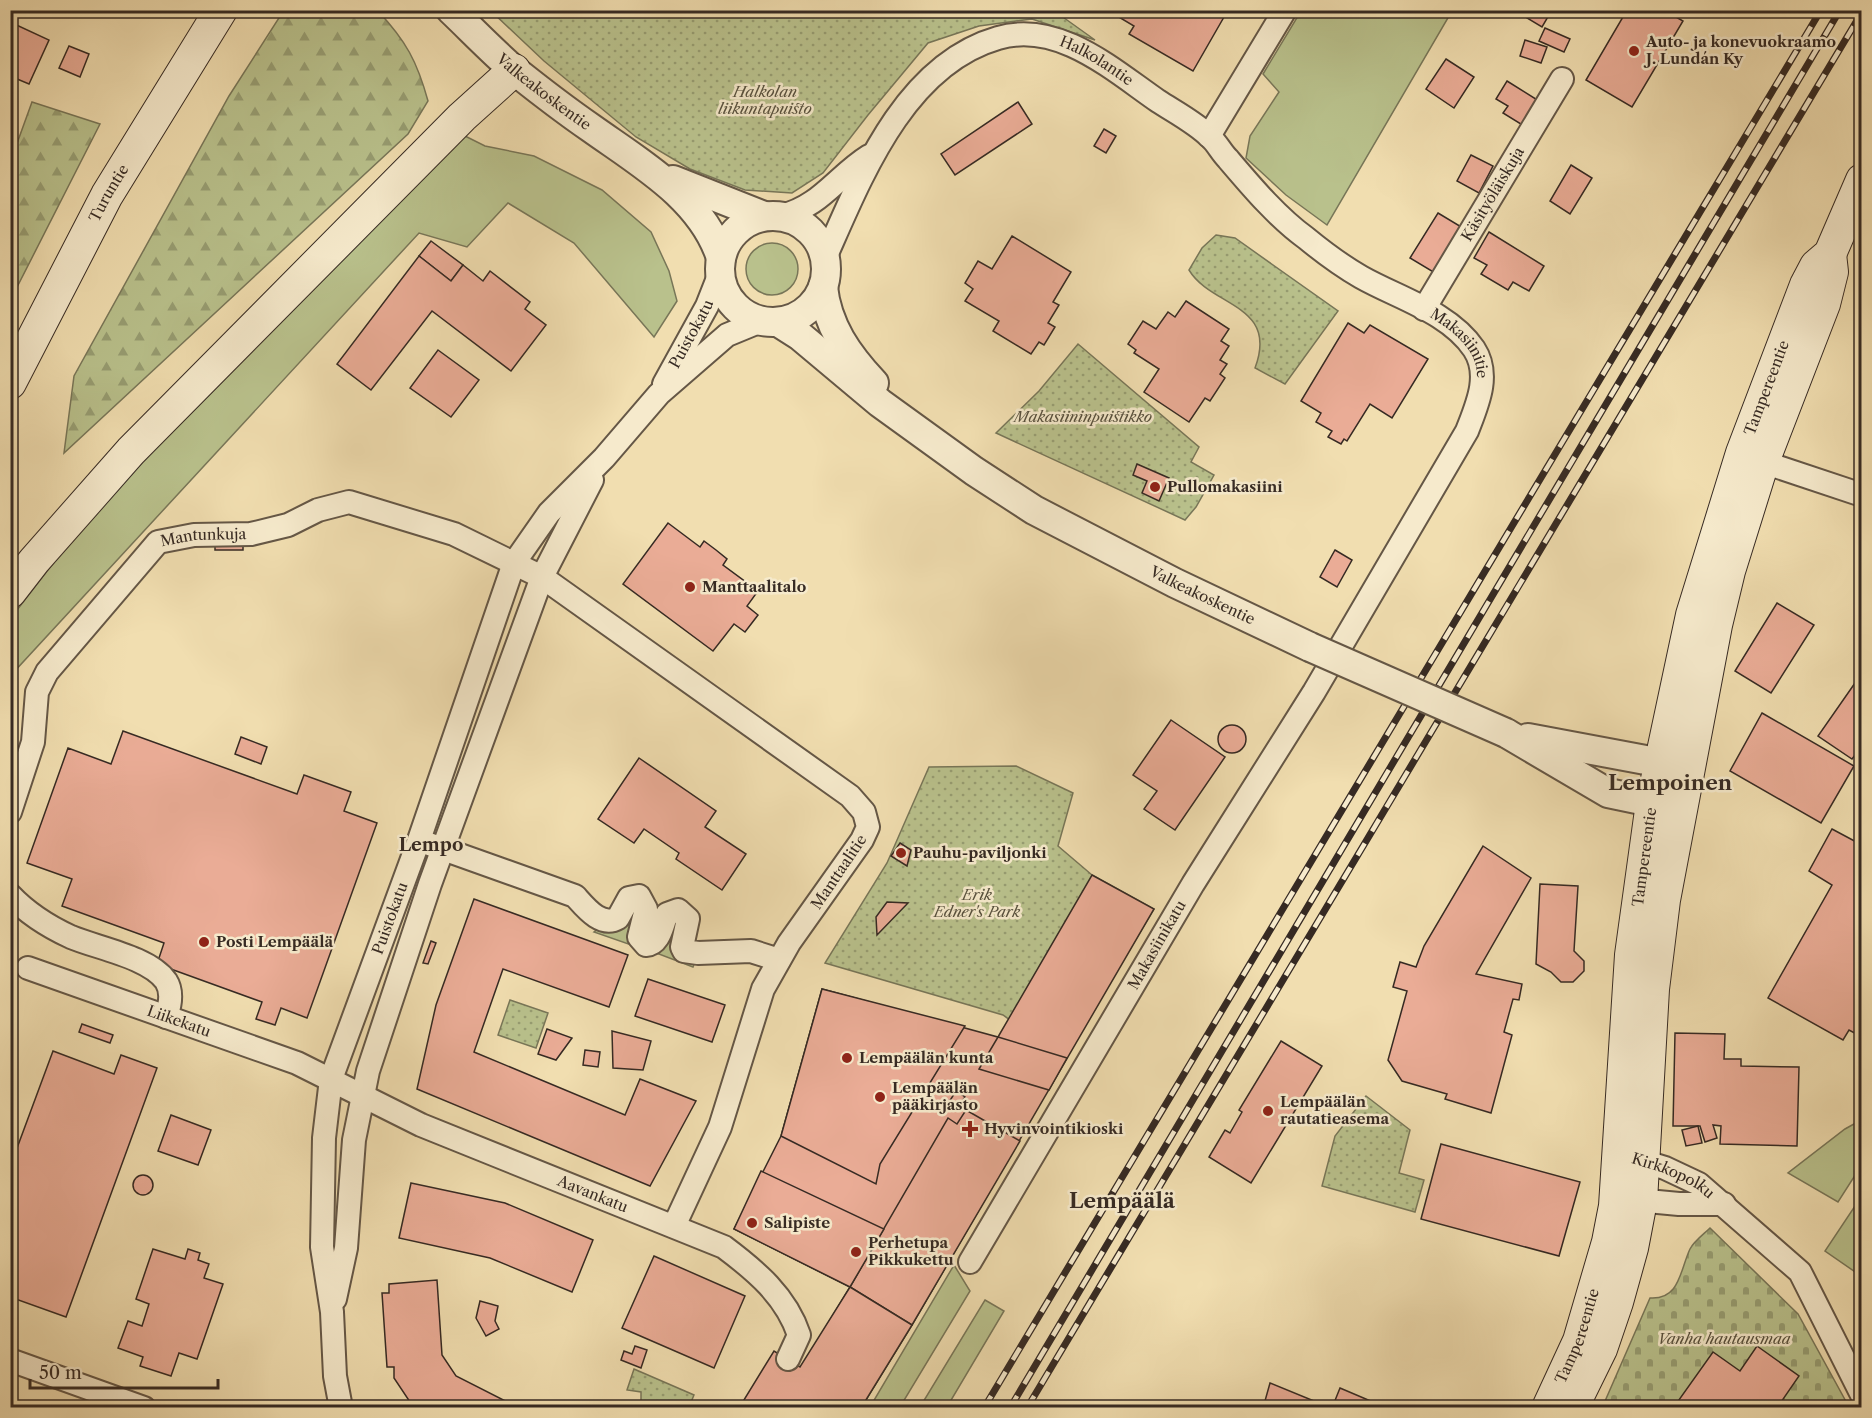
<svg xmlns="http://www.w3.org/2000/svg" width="1872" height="1418" viewBox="0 0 1872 1418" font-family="'Libre Caslon Text',serif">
  <defs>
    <pattern id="forest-firs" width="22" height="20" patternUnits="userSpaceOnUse" patternTransform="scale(1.5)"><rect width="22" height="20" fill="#b9c18c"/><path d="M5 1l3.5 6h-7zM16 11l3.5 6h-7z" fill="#979d72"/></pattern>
    <pattern id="cemetery-stones" width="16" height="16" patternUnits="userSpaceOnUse" patternTransform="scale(1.5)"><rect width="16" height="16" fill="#b9c18c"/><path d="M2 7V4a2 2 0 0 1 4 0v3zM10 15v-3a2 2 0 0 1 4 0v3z" fill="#979d72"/></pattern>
    <pattern id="park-dots" width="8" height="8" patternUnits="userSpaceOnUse" patternTransform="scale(1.5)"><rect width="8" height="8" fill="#b9c18c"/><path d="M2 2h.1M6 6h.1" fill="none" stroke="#979d72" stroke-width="1.8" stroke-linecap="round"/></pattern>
  </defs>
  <rect width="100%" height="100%" fill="#f1deb0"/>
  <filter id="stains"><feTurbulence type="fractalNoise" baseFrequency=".00333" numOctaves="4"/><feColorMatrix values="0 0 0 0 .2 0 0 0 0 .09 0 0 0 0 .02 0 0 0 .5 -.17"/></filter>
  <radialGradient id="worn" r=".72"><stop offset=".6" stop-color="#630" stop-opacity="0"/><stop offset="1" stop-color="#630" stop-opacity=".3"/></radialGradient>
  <g fill="#b9c18c" stroke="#787658" stroke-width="1.5">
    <polygon points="1301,11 1452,11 1327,225 1286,195 1246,158 1250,136 1279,92 1263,74"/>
    <polygon points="465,136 485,146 534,156 602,190 651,232 669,271 677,301 654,337 574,243 508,203 467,247 419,233 11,675 10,619 58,557 128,477 425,174"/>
    <circle cx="772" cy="269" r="26"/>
    <polygon points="623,922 636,927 637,947 594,932 600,927"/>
    <polygon points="665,937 677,941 695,962 693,967 651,951"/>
    <polygon points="1861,1120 1861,1166 1838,1202 1788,1173 1845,1129"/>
    <polygon points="1861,1197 1861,1276 1825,1251"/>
    <polygon points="954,1265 970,1291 900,1407 870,1407"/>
    <polygon points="985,1300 1004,1311 947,1407 920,1407"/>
  </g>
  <g fill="url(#forest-firs)" stroke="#787658" stroke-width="1.5">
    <path d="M284 10 378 11C406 41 417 61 428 101L408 134 64 453 74 376 229 96Z"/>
    <polygon points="32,102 100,124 11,299 11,160"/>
  </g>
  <path fill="url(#cemetery-stones)" stroke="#787658" stroke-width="1.5" d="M1710 1228 1798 1314 1849 1407 1602 1408 1650 1298C1680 1300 1680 1270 1690 1249 1694 1241 1704 1234 1710 1228Z"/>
  <g fill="url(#park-dots)" stroke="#787658" stroke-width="1.5">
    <polygon points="1053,10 1095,40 1032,19 979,26 928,43 868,115 823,173 792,193 745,190 690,169 636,137 544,61 491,11"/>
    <path d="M1216 235 1235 238 1338 311 1285 384 1255 368C1279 304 1211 307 1189 270L1202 248Z"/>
    <polygon points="1078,344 1199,447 1191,462 1214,475 1196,507 1185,520 996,433 1039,391"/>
    <polygon points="1016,766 1073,793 1058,846 1092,875 1154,909 1130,949 1047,1047 1003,1015 825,963 887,863 929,767"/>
    <polygon points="510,1000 548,1013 536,1048 498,1035"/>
    <polygon points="1366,1096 1410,1130 1399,1173 1424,1180 1415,1212 1322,1186 1335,1136"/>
    <polygon points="634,1369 694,1395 689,1407 641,1407 641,1392 627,1390"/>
  </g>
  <g fill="#eaac96" stroke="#362a23" stroke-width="1.5">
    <polygon points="1107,10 1228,10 1193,71 1129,34 1134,26"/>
    <polygon points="1514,10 1552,10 1542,27"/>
    <polygon points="1627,10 1664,10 1683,21 1632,107 1586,80"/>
    <polygon points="10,22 49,40 29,84 10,76"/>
    <polygon points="1545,28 1570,39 1564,52 1539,41"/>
    <polygon points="1525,40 1547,47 1541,63 1520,56"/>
    <polygon points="69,46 89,54 80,77 59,68"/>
    <polygon points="1446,59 1474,77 1454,108 1426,89"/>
    <polygon points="1507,81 1539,101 1524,126 1503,113 1508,106 1496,99"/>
    <polygon points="1018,102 1032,124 955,175 941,154"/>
    <polygon points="1104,129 1116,136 1106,153 1094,146"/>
    <polygon points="1471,155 1493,166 1479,193 1457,181"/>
    <polygon points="1571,165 1592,178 1570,214 1550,201"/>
    <polygon points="1438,213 1463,228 1435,273 1410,258"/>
    <polygon points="1489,232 1544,266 1529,291 1513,282 1508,290 1481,274 1487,265 1474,258"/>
    <polygon points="1012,236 1071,272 1053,302 1059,305 1048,323 1055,327 1044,345 1039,342 1031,354 993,331 999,321 965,301 973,289 965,283 978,261 992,269"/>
    <polygon points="431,241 463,265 451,281 419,256"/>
    <polygon points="419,256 451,281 463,265 483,281 490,271 530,302 525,309 546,325 511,371 432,311 371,390 337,364"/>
    <polygon points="1186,301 1229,329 1221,341 1229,346 1220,360 1227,364 1220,374 1225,378 1210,401 1205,398 1189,422 1144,392 1159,369 1134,353 1136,350 1128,344 1143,321 1156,329 1168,312 1175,317"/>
    <polygon points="1348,323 1364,333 1370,325 1428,359 1392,418 1370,404 1347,441 1344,439 1341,444 1328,437 1332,431 1316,422 1321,413 1301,401"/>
    <polygon points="438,350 479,380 451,417 410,388"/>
    <polygon points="1137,464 1169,478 1159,501 1142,493 1147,481 1133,475"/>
    <polygon points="668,523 700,547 704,541 716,550 727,559 723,565 758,591 747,606 758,615 745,632 734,624 713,651 623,584"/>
    <rect x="215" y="526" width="28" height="24"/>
    <polygon points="1335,550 1352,560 1337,587 1320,577"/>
    <polygon points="1777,603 1814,625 1771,693 1735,671"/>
    <polygon points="1862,673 1862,746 1852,759 1818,736"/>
    <polygon points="1762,713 1854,766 1821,823 1730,771"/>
    <polygon points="1171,720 1225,757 1175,830 1144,809 1157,791 1133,775"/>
    <circle cx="1232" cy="739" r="14"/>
    <polygon points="123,731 297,794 304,775 351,792 344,811 377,823 307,1018 281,1008 275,1025 256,1019 262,1002 157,964 164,943 62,906 72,879 27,863 68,748 111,764"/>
    <polygon points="241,737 267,747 261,764 235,754"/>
    <polygon points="639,758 716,811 705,827 746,854 722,890 676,859 679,853 644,829 634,843 598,819"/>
    <polygon points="1832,829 1862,845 1862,1037 1849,1030 1843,1040 1768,998 1832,885 1809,871"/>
    <polygon points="900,843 911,850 907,866 891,856"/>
    <polygon points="1483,846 1531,878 1476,974 1522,984 1519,1000 1513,999 1504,1032 1512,1035 1491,1113 1445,1099 1447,1094 1402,1081 1388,1060 1407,991 1393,987 1400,962 1416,967 1424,946"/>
    <polygon points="1092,875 1154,909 912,1325 861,1408 777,1408 850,1287 734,1229 781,1136 822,989 998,1037"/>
    <polygon points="1540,884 1578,886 1574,951 1584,961 1584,971 1573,982 1561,982 1551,972 1536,964"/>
    <polygon points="474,899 628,955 609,1007 503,969 474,1052 625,1115 640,1079 696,1101 650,1186 417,1089 436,1005"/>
    <polygon points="887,902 908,903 877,935 876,917"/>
    <polygon points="431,941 436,943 428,964 423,963"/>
    <polygon points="648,979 725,1005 712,1042 635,1016"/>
    <polygon points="822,989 965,1026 880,1164 876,1184 781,1136"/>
    <polygon points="82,1024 113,1035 110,1043 79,1032"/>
    <polygon points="547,1029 572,1038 556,1060 538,1054"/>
    <polygon points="612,1031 651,1041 643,1070 613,1068"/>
    <polygon points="1675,1033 1725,1034 1724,1059 1741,1059 1741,1066 1799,1067 1797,1146 1720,1144 1721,1126 1713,1125 1717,1138 1705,1142 1700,1126 1673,1126"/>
    <polygon points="998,1037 1067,1058 1049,1090 979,1069"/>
    <polygon points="1281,1041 1322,1066 1251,1183 1209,1157 1225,1130 1230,1133 1242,1112 1239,1110"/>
    <polygon points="585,1050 600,1052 598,1067 583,1065"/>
    <polygon points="53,1051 114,1074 121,1055 157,1068 66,1317 10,1297 10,1167"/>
    <polygon points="956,1091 965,1097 958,1107 949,1102"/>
    <polygon points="966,1110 1020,1141 912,1325 850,1287 948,1118 957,1124"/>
    <polygon points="171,1115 211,1130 198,1165 158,1151"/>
    <polygon points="1698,1126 1702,1143 1686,1146 1682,1130"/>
    <polygon points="1441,1144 1580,1182 1559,1256 1421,1219"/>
    <polygon points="761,1171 884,1229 850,1287 734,1229"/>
    <circle cx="143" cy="1185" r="10"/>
    <polygon points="411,1183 505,1203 593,1240 572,1292 490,1258 399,1238"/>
    <polygon points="153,1249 185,1259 188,1249 200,1253 198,1260 209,1264 204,1278 223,1284 197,1359 179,1353 171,1376 140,1366 143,1357 118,1348 128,1321 142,1326 149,1304 136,1299"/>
    <polygon points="654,1256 745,1296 714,1368 622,1328"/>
    <polygon points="437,1280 442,1355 456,1376 519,1408 414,1408 394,1378 394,1367 387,1367 382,1293 389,1293 389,1284"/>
    <polygon points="850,1287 912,1325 861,1408 739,1408 774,1351 800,1367"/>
    <polygon points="480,1301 498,1306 495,1321 499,1329 486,1336 476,1318"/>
    <polygon points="635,1346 647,1350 641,1368 621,1360 624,1351 632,1354"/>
    <polygon points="1757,1346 1799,1376 1781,1402 1788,1408 1681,1408 1676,1404 1713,1352 1740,1371"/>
    <polygon points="1270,1383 1331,1408 1263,1408"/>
    <polygon points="1340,1388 1387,1408 1332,1408"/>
  </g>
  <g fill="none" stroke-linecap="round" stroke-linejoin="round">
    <defs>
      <g id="minor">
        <polyline points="1209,136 1285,10"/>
        <path d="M781 216C820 207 837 176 869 156"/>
        <path id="s1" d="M825 258C861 177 904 65 998 38 1058 20 1113 70 1158 101 1175 112 1196 123 1210 137 1217 143 1221 152 1228 159 1251 186 1277 217 1306 238 1323 252 1342 266 1361 277 1398 298 1449 312 1474 349 1491 375 1477 405 1467 431L1314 692 1193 884 970 1262"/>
        <path id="s2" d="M1424 309 1562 79"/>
        <path id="s3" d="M664 384 707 306 720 273"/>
        <polyline points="1763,462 1862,495"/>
        <path id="s4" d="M10 812 33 742 37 692 47 672 158 542 194 535 251 534 288 525 318 510 349 502 454 534 542 577 850 796 864 812 868 827 862 840 789 943 763 989 720 1127 674 1226"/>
        <path d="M429 844 575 896C585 907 601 928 618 918L629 898 639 896 646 909 639 937 646 945C660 944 662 925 667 914L678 910 688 919 682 947 684 951 698 953 751 951 779 960"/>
        <path d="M10 895C28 914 47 926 71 937 97 948 149 957 166 981 173 992 170 1006 166 1017"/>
        <path id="s5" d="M28 968 297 1063 421 1125 724 1247C756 1271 786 1296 799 1335L788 1359"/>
        <path id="s6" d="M1629 1157 1665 1168 1699 1184 1800 1272 1862 1395"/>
        <polyline points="1626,1199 1679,1204 1724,1204"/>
        <polyline points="335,1299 346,1248 354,1140 368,1071 430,884 542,577 592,480"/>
        <polyline points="10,1360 144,1408"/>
        <path id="s7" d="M341 1408 335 1376 332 1312 322 1247 324 1138 331 1079 419 840 514 563 549 513 604 458 659 394 727 335 761 321"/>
      </g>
      <g id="tertiary">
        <path id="s8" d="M451 10C472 30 492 51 514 70 539 90 565 110 591 128 640 163 702 198 721 258"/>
        <polyline points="673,180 764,216"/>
        <circle cx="773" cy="269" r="53"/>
        <path d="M823 287C827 326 848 355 874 383"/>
        <path id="s9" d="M778 322 800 336 880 403 974 471 1034 510 1175 583 1310 647"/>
        <polyline points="1506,733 1608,793 1675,807"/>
        <polyline points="1528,738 1683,767"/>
      </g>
      <g id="secondary">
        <path id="s10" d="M10 383 107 195 221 10"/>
        <polyline points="10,592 34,561 131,451 462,117 514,70"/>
        <path id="s11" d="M1548 1408 1579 1341 1608 1242 1615 1206 1631 955 1652 803 1692 615 1742 453 1806 285 1816 266 1830 254 1862 180"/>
        <polyline points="1572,1408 1601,1349 1617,1302 1632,1248 1641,1201 1653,989 1664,900 1716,625 1729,571 1763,462 1824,304 1832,272 1830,254"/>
      </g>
    </defs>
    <use href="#minor" stroke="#655746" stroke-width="26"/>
    <use href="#tertiary" stroke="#655746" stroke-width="32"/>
    <use href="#secondary" stroke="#362a23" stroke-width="34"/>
    <use href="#minor" stroke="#f6eacc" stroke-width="22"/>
    <use href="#tertiary" stroke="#f6eacc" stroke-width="28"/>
    <use href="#secondary" stroke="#f6eacc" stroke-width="32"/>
    <defs>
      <g id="rail">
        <polyline points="984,1408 1821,10"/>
        <polyline points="1010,1408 1840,10"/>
        <polyline points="1027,1408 1862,12"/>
      </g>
    </defs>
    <use href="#rail" stroke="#362a23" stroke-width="7"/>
    <use href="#rail" stroke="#f6eacc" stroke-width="4.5" stroke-dasharray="14" stroke-linecap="butt"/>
    <defs>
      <polyline id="tertiary-bridge" points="1310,647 1506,733"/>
    </defs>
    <use href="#tertiary-bridge" stroke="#655746" stroke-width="32" stroke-linecap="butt"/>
    <use href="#tertiary-bridge" stroke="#f6eacc" stroke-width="28"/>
  </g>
  <g fill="#8f2418" stroke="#f6eacc" stroke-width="2">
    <circle cx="1634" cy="51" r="6"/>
    <circle cx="1155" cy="487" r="6"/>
    <circle cx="690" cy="587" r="6"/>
    <circle cx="901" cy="853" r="6"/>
    <circle cx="204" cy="942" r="6"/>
    <circle cx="847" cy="1058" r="6"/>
    <circle cx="880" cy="1097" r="6"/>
    <circle cx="1268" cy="1111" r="6"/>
    <path d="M967 1120h6v6h6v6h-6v6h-6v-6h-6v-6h6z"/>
    <circle cx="752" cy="1223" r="6"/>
    <circle cx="856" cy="1252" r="6"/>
  </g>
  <g text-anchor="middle" stroke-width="5" stroke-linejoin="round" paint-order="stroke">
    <g font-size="15" font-weight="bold" fill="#362a23" stroke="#f6eacc" text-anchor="start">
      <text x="1646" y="47">Auto- ja konevuokraamo<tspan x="1646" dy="17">J. Lundán Ky</tspan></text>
      <text x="1167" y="492">Pullomakasiini</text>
      <text x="702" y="592">Manttaalitalo</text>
      <text x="913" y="858">Pauhu-paviljonki</text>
      <text x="216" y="947">Posti Lempäälä</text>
      <text x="859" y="1063">Lempäälän kunta</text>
      <text x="892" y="1093">Lempäälän<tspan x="892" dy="17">pääkirjasto</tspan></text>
      <text x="1280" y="1107">Lempäälän<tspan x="1280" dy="17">rautatieasema</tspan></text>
      <text x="984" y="1134">Hyvinvointikioski</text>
      <text x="764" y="1228">Salipiste</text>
      <text x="868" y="1248">Perhetupa<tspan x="868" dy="17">Pikkukettu</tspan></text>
    </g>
    <g font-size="15" fill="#362a23" stroke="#f6eacc">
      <text dy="5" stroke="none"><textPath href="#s1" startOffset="394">Halkolantie</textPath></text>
      <text dy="5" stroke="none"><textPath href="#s8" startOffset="124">Valkeakoskentie</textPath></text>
      <text dy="5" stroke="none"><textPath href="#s10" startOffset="214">Turuntie</textPath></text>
      <text dy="5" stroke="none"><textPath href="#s2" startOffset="134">Käsityöläiskuja</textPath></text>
      <text dy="5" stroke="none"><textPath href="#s3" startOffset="57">Puistokatu</textPath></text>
      <text dy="5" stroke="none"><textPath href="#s1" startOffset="861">Makasiinitie</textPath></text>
      <text dy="5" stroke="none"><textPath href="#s11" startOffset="1050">Tampereentie</textPath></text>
      <text dy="5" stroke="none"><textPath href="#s4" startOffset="363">Mantunkuja</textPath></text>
      <text dy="5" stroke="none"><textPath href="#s9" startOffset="507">Valkeakoskentie</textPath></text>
      <text dy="5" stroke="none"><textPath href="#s11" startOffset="564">Tampereentie</textPath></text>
      <text transform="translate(839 872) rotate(-56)" y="5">Manttaalitie</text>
      <text dy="5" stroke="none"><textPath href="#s7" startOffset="502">Puistokatu</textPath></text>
      <text transform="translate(1157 945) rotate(-60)" y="5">Makasiinikatu</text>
      <text dy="5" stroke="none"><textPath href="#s5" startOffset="160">Liikekatu</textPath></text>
      <text dy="5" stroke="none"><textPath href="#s6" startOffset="48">Kirkkopolku</textPath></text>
      <text dy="5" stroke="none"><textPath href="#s5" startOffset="609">Aavankatu</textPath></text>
      <text dy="5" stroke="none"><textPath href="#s11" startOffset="78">Tampereentie</textPath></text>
    </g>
    <g font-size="15" font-style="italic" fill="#57503d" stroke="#f6eacc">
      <text x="765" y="97">Halkolan<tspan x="765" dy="17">liikuntapuisto</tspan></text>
      <text x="1083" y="422">Makasiininpuistikko</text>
      <text x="977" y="900">Erik<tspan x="977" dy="17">Edner's Park</tspan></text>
      <text x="1724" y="1344">Vanha hautausmaa</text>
    </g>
    <g font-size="18" font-weight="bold" fill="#362a23" stroke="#f6eacc">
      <text x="431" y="851">Lempo</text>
    </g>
    <g font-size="21" font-weight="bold" fill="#362a23" stroke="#f6eacc">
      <text x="1670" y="790">Lempoinen</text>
      <text x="1122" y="1208">Lempäälä</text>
    </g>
  </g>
  <rect width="1872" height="1418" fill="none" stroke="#f1deb0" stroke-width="36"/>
  <rect x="12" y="12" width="1848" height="1394" fill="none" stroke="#362a23" stroke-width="3"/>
  <rect x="18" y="18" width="1836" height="1382" fill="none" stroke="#362a23" stroke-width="1.5"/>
  <path d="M30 1379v9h188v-9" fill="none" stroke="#362a23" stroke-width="3"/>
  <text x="39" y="1379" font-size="18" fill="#362a23" stroke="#f6eacc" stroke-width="4.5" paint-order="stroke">50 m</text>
  <rect width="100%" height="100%" filter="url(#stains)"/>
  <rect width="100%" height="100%" fill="url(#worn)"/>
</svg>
